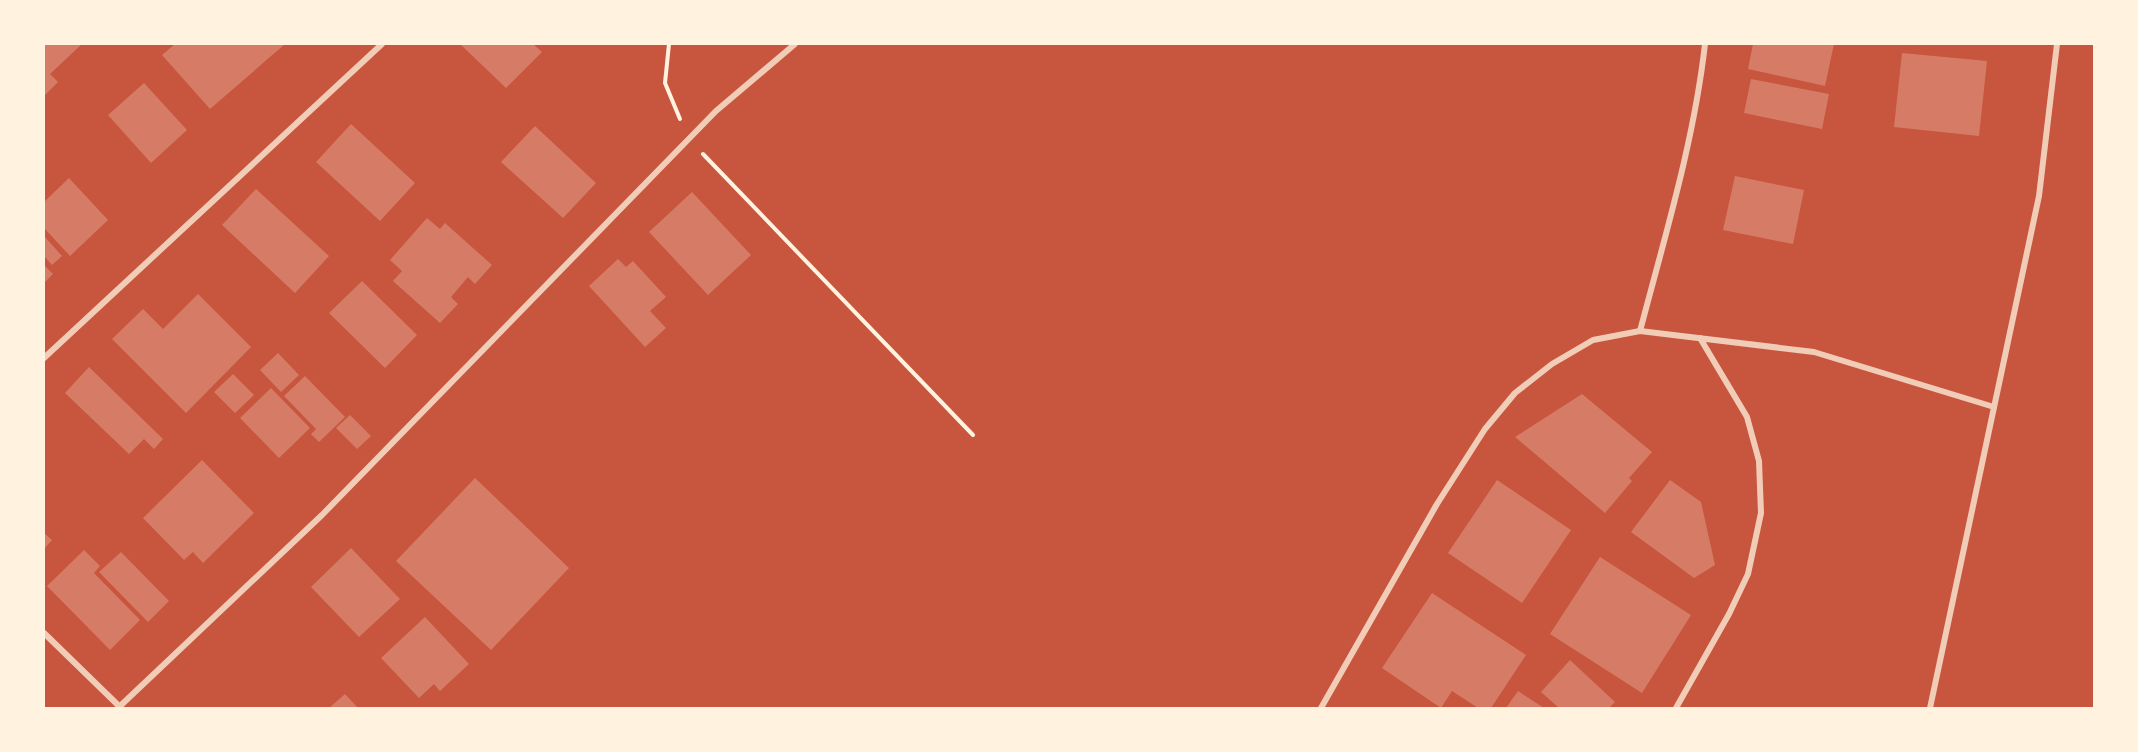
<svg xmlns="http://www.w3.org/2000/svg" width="2138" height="752" viewBox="0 0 2138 752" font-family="'Source Sans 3',sans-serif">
  <rect width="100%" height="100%" fill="#c8553d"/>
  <g fill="#d67c66">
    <polygon points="44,44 82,44 50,74 58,82 44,96"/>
    <polygon points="175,44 285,44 210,109 162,55"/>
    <polygon points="460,44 533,44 542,52 506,88"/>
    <polygon points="1753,44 1834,44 1825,86 1748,69"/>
    <polygon points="1902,53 1987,61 1979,136 1894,127"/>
    <polygon points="1751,79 1829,94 1822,129 1744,113"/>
    <polygon points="144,83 187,130 151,163 108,115"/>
    <polygon points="351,124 415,183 380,221 316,162"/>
    <polygon points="535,126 596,183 563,218 501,162"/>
    <polygon points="1735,176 1804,190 1793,244 1723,230"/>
    <polygon points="69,178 108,220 70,256 44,228 44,202"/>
    <polygon points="256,189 329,256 295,293 222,225"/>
    <polygon points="692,192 751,255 708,295 649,232"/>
    <polygon points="427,218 440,229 445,223 492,265 475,284 468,277 451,297 458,304 440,323 393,281 402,271 390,260"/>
    <polygon points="44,236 62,256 52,265 44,256"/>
    <polygon points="618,259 626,267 633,261 666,297 650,311 666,328 645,347 589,286"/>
    <polygon points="44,265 53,274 44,283"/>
    <polygon points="362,281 417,335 385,368 329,313"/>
    <polygon points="198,294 251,347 186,413 112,339 143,309 163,329"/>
    <polygon points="278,353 299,375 281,392 260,370"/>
    <polygon points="89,367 163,439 154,449 144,439 129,454 65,393"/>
    <polygon points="233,374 254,395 235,413 214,392"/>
    <polygon points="305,376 345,417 319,442 311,434 316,429 284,396"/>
    <polygon points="271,388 310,428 279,458 240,418"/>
    <polygon points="1582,394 1652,452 1629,478 1632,481 1605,513 1515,437"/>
    <polygon points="350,415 371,436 357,449 336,428"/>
    <polygon points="202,460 254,513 203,563 193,552 184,560 143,518"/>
    <polygon points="475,478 569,568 491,650 396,561"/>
    <polygon points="1497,480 1571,530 1522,603 1448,553"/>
    <polygon points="1670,480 1701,502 1715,565 1694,578 1631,532"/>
    <polygon points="44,533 52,540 44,549"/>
    <polygon points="351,548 400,599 359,637 311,587"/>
    <polygon points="84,550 100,566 94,573 140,620 110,650 47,586"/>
    <polygon points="121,552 169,601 148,622 99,572"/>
    <polygon points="1600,557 1691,615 1642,693 1550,634"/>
    <polygon points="1432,593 1526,655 1491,708 1478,708 1452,691 1441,708 1382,668"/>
    <polygon points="425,617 469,664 440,691 434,684 419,698 381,658"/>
    <polygon points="1570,660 1615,702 1609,708 1559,708 1541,692"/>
    <polygon points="1518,691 1544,708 1506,708"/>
    <polygon points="345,694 358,708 329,708"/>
  </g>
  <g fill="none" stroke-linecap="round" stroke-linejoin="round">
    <g stroke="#fff3e0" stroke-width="4">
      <polyline points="669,44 665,83 680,119"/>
      <polyline points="703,154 973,435"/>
    </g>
    <g stroke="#f1ccb7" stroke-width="6">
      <path d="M1640 331C1665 236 1694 141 1705 44"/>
      <polyline points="44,358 382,44"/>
      <polyline points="44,633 120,707"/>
      <polyline points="118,708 322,515 716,111 795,44"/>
      <polyline points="1321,708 1437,504 1485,429 1515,393 1552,364 1593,340 1640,331 1814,352 1994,407"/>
      <polyline points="1676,708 1729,614 1748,574 1761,513 1759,461 1747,417 1700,338"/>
      <polyline points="1930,708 2039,196 2057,44"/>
    </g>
  </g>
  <rect width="2138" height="752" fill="none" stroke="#fff3e0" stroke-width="90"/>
</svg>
